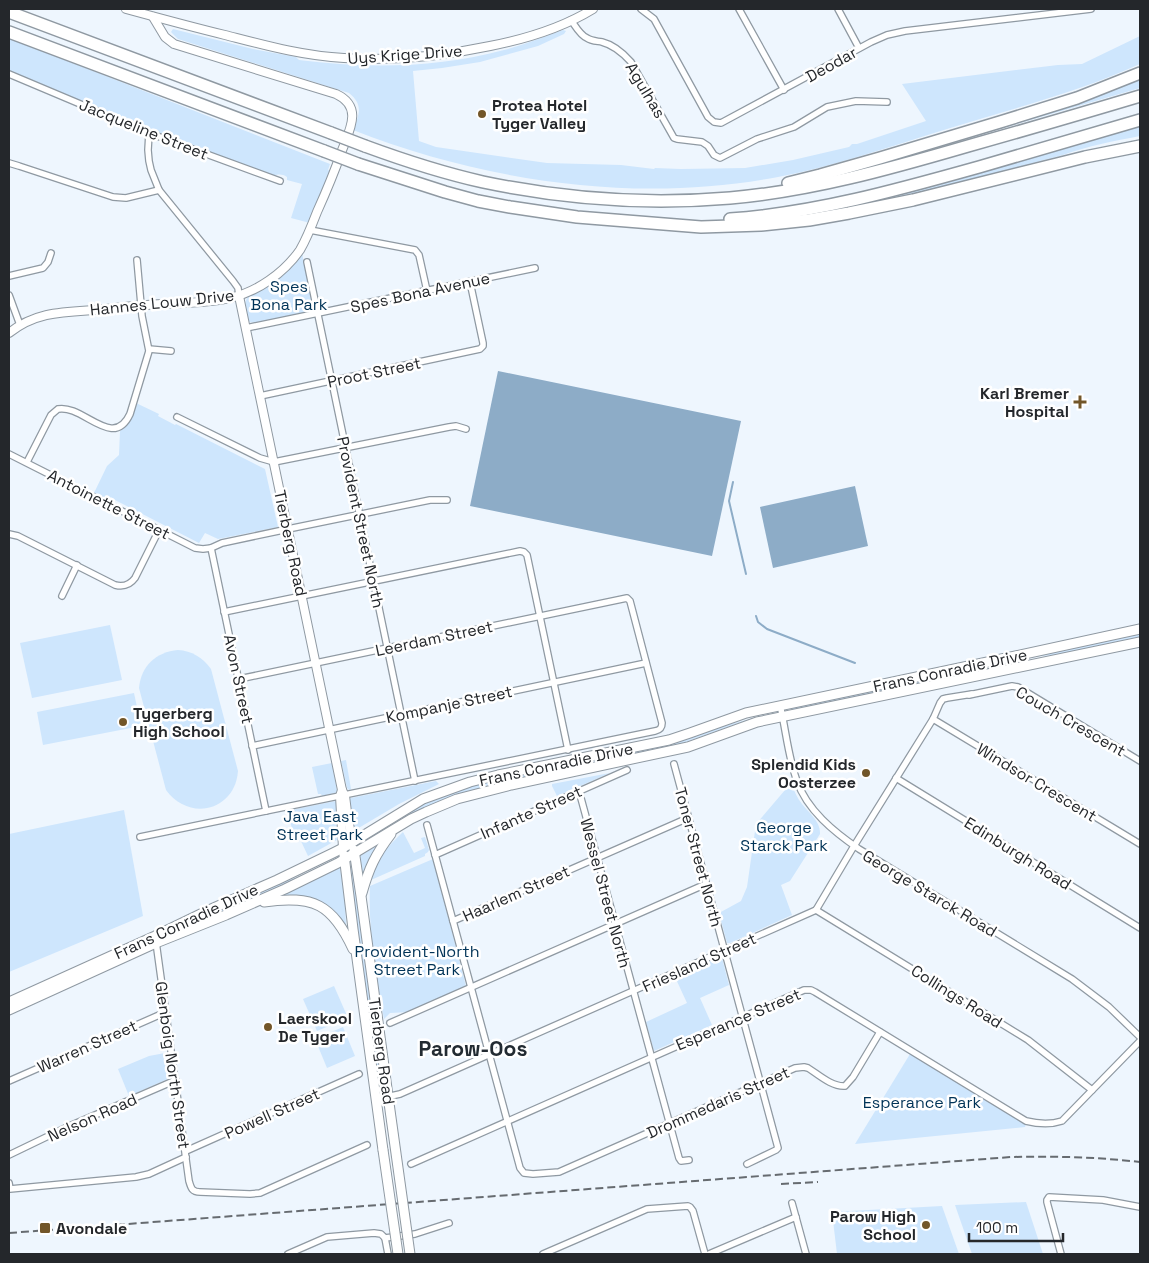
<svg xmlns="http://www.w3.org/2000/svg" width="1149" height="1263" viewBox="0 0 1149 1263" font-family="'Space Grotesk',sans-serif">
  <rect width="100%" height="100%" fill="#eef6fe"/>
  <g fill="#cee6fd">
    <path d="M173 29 253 49 296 57 299 60C368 69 437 68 504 50 524 45 543 37 563 30L566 31 564 34 538 46 480 62 442 68 413 71 419 141 436 147 547 163 621 165 654 169 655 168 681 169 745 168 793 160 849 147 852 144H857L926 121 902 84 1058 65 1082 64 1140 36V64C1078 92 1012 109 947 129 891 146 836 166 778 177 637 204 486 182 353 130 359 115 364 105 349 93L178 39 171 32Z"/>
    <path d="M9 38 330 164 328 170 331 171 310 223 291 218 302 184 287 180V177C282 174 279 174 273 176L148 130 9 71Z"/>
    <polygon points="1140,80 1140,88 949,144 948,142 1095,97"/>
    <path d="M1140 125V136C1114 141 1088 146 1063 155L896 199 831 211 902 194Z"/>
    <path d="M302 253 313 307 312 311 255 323C251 322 250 323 248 320 245 314 243 302 248 297 253 292 262 290 268 286 282 277 292 266 302 253Z"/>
    <path d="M136 403 159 414 158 416 175 425 176 424 265 469 278 527 218 539 205 533 199 543 115 500 113 503 94 493 107 466 119 455 120 431C131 424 133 415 136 403Z"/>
    <polygon points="110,625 122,680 32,698 20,643"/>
    <polygon points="1140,634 1140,637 1065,654 1040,656 991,666"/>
    <path d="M178 650C192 651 202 657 211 669L238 771C235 811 189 822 166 790L139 688C141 666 156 652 178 650Z"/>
    <polygon points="966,670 967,672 966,674 793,710 791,708"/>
    <polygon points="134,693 141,726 43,745 37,712"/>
    <path d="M770 714 738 723 677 745 489 785C453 795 420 809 387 825L410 811 425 804 467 787 681 740 719 727Z"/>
    <polygon points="346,760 351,789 349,790 347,788 341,761"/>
    <polygon points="332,763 337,791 335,793 322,796 321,794 318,794 312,767"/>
    <polygon points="610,773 557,796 552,786 552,784"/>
    <polygon points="436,781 439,784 399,804 362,826 308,856 300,839 296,839 286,811"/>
    <path d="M791 783C794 790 797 798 802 804 809 813 821 822 820 834L790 881 781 885 792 915 730 943H727L719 913 741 901 747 887 756 824Z"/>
    <polygon points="124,810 143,916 9,972 9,834"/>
    <path d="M403 832 414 853 425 848 421 838 425 837 429 850 428 852 425 854V856L371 880C376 859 388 846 403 832Z"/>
    <polygon points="375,847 376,849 363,881 360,856"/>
    <path d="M433 859 466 986 410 1012 390 1013 384 1019C376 976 368 929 370 886Z"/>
    <polygon points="350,866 353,872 384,1091 383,1091 379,1086 349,868"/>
    <polygon points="340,867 345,902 346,925 335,913 281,897 281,896"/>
    <polygon points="302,876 211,917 183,928 211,913 282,882"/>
    <polygon points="719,957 722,958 729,985 700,998 712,1025 654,1051 646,1022 687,1003 675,977"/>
    <polygon points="334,986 348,1018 317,1031 303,999"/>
    <polygon points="343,1027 355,1056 327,1068 315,1039"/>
    <polygon points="165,1053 170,1078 129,1096 118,1069 149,1056"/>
    <polygon points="910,1054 1026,1124 1025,1127 855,1144"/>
    <polygon points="1026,1202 1043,1254 972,1254 955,1205"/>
    <polygon points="942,1206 959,1254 837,1254 832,1212"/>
  </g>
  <g fill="#8dacc7">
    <polygon points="498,371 741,421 712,556 470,506"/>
    <polygon points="855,486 868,546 773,568 760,507"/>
  </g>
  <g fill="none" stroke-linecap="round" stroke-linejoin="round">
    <g stroke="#8dacc7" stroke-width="2">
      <polyline points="733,482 729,501 746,574"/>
      <polyline points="756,616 758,622 767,629 855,663"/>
    </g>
    <defs>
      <g id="minor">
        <polyline points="641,9 654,19 708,117 714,122 721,123 871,42 887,35 905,31 1091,9"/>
        <polyline points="739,9 784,90"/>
        <polyline points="838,9 859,48"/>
        <path d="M571 20C576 27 580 35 587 38 591 41 597 41 602 42 614 45 623 53 631 62L674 138 677 139 702 142 708 146 714 155 720 158 757 139 794 127 827 107 856 101 887 102"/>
        <polyline points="9,74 149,133 280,181"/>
        <polyline points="149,133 148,150 149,161 151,170 159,190 233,281 238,288 239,296"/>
        <polyline points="9,163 19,166 113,197 126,198 159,190"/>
        <polyline points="310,230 415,250 419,255 427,291"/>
        <polyline points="307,262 415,781"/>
        <polyline points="9,276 43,268 48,262 51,253"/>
        <polyline points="9,295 20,325"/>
        <polyline points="246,328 535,268"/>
        <polyline points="149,349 171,351"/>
        <polyline points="260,396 480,349 483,346 483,343 470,282"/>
        <polyline points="177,417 260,458 274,462 449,427 456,426 466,429"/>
        <polyline points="9,454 195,548 203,549 211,548 222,543 288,529 430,500 447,500"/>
        <path d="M27 462 51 415 58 409C83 404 113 451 130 414L149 351 142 316 137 260"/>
        <path d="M9 534 18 536 115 585C123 587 130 585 135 578L159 530"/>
        <polyline points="211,548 266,811"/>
        <polyline points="62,596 77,565"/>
        <polyline points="224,612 520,551 524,552 527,555 568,750"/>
        <polyline points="969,695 1012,686 1018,687 1140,761"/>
        <path d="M780 705C786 730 788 757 797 781 807 810 834 832 859 849L1072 979 1109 1007 1140 1037"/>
        <polyline points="933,719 1140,844"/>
        <polyline points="252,746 646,663"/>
        <polyline points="674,764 778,1148 776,1150 747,1164"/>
        <polyline points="896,778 1140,928"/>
        <polyline points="579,791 679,1158 681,1161 689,1160"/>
        <path d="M427 825 520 1168 524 1173 533 1174 559 1172 795 1068 804 1067 808 1068C819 1075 832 1087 845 1086L853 1077 880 1032"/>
        <path d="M140 837 655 731C660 730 662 728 662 723L630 601 627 598 239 679"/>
        <polyline points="435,855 627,770"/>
        <polyline points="816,910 1028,1040 1092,1090"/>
        <polyline points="453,921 688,818"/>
        <path d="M156 942 189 1181C191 1188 192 1192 200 1192L250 1194 260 1193 367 1145"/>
        <polyline points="390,1023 706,884"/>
        <polyline points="9,1081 166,1012"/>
        <polyline points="377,1099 400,1094 816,910 854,846 933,719 940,703 943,699 947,698 972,694"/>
        <polyline points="186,1151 359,1074"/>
        <polyline points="9,1155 65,1128 176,1080"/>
        <path d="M411 1164 804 990H811L815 992 1026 1121C1038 1124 1050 1125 1062 1121L1140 1041"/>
        <polyline points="9,1183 10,1189 136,1177 149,1174 186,1157"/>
        <polyline points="792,1203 806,1254"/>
        <polyline points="385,1238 388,1254"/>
        <polyline points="288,1254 327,1237 374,1233 381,1234 385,1238 415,1234 449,1223"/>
        <polyline points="543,1254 647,1209 688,1206 690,1207 693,1211 705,1254"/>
        <polyline points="709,1254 796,1217"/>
        <polyline points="1061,1254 1047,1202 1047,1200 1049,1197 1103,1200 1140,1207"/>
      </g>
      <g id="tertiary">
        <path d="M126 9C159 18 192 27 225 35 264 45 303 56 344 58 393 61 443 56 490 46 526 39 562 28 593 9"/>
        <polyline points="239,296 342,790 345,796 348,820 353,842"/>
        <path d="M9 333C35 312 62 312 94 310 117 308 139 305 162 304 183 303 210 303 230 298 257 292 284 273 300 250 307 238 312 225 317 212 326 192 334 173 341 153 349 131 364 107 336 94L174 44 165 37 153 17"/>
        <polyline points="342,790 340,796 343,848"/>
      </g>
      <g id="secondary">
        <polyline points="354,850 361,896 389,1103"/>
        <polyline points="344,855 353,929 383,1150"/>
        <path d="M362 893C369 868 375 855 391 834"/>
        <path d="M264 902C314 895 332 904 353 949"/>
        <polyline points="9,1002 155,936 211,909 277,880 333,853 343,848 423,799 470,782 498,775 669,740 690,733 746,713 978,664 1140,629"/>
        <polyline points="9,1010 156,943 226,915 285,889 338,863 411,819 426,812 457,799 511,785 688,747 757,722 1140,642"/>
      </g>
      <g id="motorway">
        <polyline points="9,12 331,133"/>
        <polyline points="9,32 324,151"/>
        <path d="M365 146C403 160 443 173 483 182 564 199 648 205 730 198 811 191 889 169 968 146 1025 130 1083 113 1140 96"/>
        <polyline points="358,164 445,192 478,201 510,207 577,217 701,227 761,225 809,220 849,213 913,200 1085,157 1140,146"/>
        <polyline points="788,183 820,175 880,158 1000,122 1077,98 1140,73"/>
        <path d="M730 219C815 213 897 190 979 167 1033 151 1087 136 1140 120"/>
      </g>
    </defs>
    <use href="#minor" stroke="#8f99a2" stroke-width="8"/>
    <use href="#tertiary" stroke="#8f99a2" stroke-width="10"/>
    <use href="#secondary" stroke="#8f99a2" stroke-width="11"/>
    <use href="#motorway" stroke="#8f99a2" stroke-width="14"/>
    <use href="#minor" stroke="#fff" stroke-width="5.5"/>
    <use href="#tertiary" stroke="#fff" stroke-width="8"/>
    <use href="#secondary" stroke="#fff" stroke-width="9"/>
    <use href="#motorway" stroke="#fff" stroke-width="11"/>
    <g stroke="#666b70" stroke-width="2" stroke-dasharray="8 4" stroke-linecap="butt">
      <polyline points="781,1184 818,1182"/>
      <path d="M9 1233 1011 1157C1054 1156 1097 1157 1140 1162"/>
    </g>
    <defs>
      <g id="secondary-bridge">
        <polyline points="389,1103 410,1254"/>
        <polyline points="383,1150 398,1254"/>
      </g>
      <g id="motorway-bridge">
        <polyline points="331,133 365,146"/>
        <polyline points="324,151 358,164"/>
      </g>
    </defs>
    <use href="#secondary-bridge" stroke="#8f99a2" stroke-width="11" stroke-linecap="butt"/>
    <use href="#motorway-bridge" stroke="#8f99a2" stroke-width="14" stroke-linecap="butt"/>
    <use href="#secondary-bridge" stroke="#fff" stroke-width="9"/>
    <use href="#motorway-bridge" stroke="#fff" stroke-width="11"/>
  </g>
  <g fill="#725629" stroke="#fff" stroke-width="2">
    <circle cx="482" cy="114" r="5"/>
    <path d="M1077.5 394.5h5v5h5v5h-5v5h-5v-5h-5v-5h5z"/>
    <circle cx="123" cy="722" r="5"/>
    <circle cx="866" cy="773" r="5"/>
    <circle cx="268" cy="1027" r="5"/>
    <circle cx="926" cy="1225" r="5"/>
    <rect x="39" y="1222" width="12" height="12" rx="2.5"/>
  </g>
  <g text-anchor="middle" stroke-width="5" stroke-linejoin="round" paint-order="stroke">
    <g font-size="16" fill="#24272b" stroke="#fff">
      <text transform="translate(405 54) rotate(-4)" y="6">Uys Krige Drive</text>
      <text transform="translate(831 64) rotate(-29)" y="6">Deodar</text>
      <text transform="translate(646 90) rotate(59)" y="6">Agulhas</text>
      <text transform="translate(144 129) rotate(22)" y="6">Jacqueline Street</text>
      <text transform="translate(420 292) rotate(-12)" y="6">Spes Bona Avenue</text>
      <text transform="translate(162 302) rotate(-6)" y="6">Hannes Louw Drive</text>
      <text transform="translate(374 372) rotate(-12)" y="6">Proot Street</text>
      <text transform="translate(109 504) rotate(27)" y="6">Antoinette Street</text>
      <text transform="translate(361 522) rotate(78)" y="6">Provident Street North</text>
      <text transform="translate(291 543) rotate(78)" y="6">Tierberg Road</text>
      <text transform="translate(434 638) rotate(-12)" y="6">Leerdam Street</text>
      <text transform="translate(950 670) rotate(-12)" y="6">Frans Conradie Drive</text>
      <text transform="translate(239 679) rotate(78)" y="6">Avon Street</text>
      <text transform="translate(449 704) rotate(-12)" y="6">Kompanje Street</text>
      <text transform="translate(1071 721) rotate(30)" y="6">Couch Crescent</text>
      <text transform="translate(556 764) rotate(-12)" y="6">Frans Conradie Drive</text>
      <text transform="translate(1037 782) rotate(31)" y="6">Windsor Crescent</text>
      <text transform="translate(531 812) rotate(-24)" y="6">Infante Street</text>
      <text transform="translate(1018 853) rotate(32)" y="6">Edinburgh Road</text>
      <text transform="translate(699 857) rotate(75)" y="6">Toner Street North</text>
      <text transform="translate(516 893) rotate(-24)" y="6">Haarlem Street</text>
      <text transform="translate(606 893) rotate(75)" y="6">Wessel Street North</text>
      <text transform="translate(930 893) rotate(31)" y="6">George Starck Road</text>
      <text transform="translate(186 921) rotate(-25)" y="6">Frans Conradie Drive</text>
      <text transform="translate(699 962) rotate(-24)" y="6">Friesland Street</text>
      <text transform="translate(957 996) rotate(32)" y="6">Collings Road</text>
      <text transform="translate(738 1019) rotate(-23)" y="6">Esperance Street</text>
      <text transform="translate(87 1046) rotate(-24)" y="6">Warren Street</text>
      <text transform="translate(382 1051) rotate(82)" y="6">Tierberg Road</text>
      <text transform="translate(173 1065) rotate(82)" y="6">Glenboig North Street</text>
      <text transform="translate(718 1102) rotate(-24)" y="6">Drommedaris Street</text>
      <text transform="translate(272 1113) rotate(-24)" y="6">Powell Street</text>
      <text transform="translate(92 1117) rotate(-24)" y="6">Nelson Road</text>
    </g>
    <g font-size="16" font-weight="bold" fill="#24272b" stroke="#fff" text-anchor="start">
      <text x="492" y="111">Protea Hotel<tspan x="492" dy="18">Tyger Valley</tspan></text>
      <text x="1069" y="399" text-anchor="end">Karl Bremer<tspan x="1069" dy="18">Hospital</tspan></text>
      <text x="133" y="719">Tygerberg<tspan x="133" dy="18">High School</tspan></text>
      <text x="856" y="770" text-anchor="end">Splendid Kids<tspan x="856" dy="18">Oosterzee</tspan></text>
      <text x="278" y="1024">Laerskool<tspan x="278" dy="18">De Tyger</tspan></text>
      <text x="916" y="1222" text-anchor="end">Parow High<tspan x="916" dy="18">School</tspan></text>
      <text x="56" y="1234">Avondale</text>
    </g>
    <g font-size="16" fill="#003357" stroke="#fff">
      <text x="289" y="292">Spes<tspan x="289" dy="18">Bona Park</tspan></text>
      <text x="320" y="822">Java East<tspan x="320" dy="18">Street Park</tspan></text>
      <text x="784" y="833">George<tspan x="784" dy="18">Starck Park</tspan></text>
      <text x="417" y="957">Provident-North<tspan x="417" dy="18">Street Park</tspan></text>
      <text x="922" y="1108">Esperance Park</text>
    </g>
    <g font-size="21" font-weight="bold" fill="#232b32" stroke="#fff">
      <text x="473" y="1056">Parow-Oos</text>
    </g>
  </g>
  <rect width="1149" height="1263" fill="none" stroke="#24272b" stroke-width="20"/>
  <path d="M969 1233v8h94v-8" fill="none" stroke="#24272b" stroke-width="2.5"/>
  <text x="976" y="1233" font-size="15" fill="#24272b" stroke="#ffffff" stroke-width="4" paint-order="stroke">100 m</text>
</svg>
